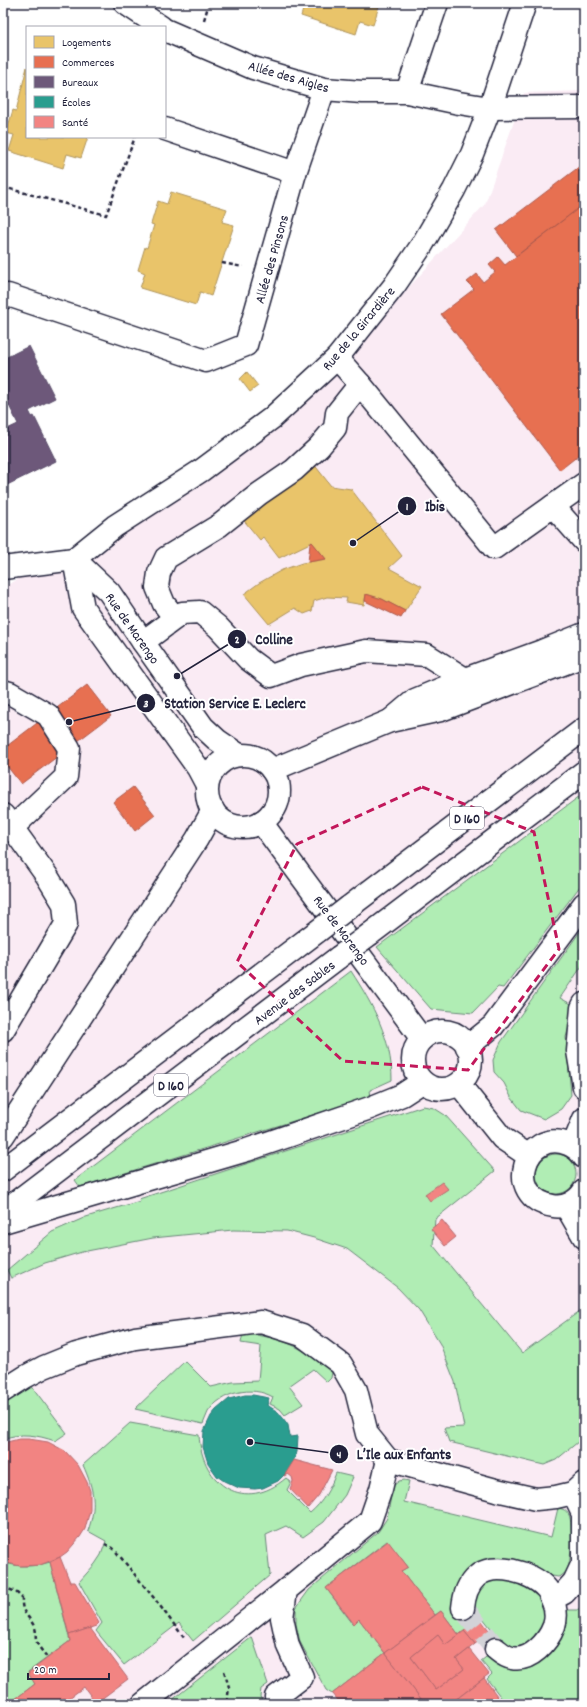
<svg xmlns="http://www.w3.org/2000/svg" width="587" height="1707" viewBox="0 0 587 1707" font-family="Dekko,sans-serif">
  <rect width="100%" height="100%" fill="#fff"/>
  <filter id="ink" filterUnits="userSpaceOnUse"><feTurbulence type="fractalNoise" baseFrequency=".025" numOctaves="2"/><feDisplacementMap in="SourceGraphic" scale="8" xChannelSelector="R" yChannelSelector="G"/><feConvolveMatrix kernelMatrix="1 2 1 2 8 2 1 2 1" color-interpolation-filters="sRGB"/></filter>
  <g filter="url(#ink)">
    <polygon fill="#faebf4" points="584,91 584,1704 3,1704 3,588 281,427 485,204 524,93"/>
    <g fill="#b0edb4" stroke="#698878">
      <polygon points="584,793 584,881 503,988 498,987 473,1013 431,1009 377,947"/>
      <polygon points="584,926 584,963 560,998 575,1006 566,1037 571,1095 561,1109 544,1119 521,1110 511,1097 504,1083 494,1072 493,1060 501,1042"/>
      <path d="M351 971C373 1005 392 1039 392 1080L370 1090 371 1097 80 1187 75 1180Z"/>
      <polygon points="423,1106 434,1108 445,1115 495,1171 435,1219 433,1245 522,1353 584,1308 584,1437 556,1460 544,1465 449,1442 444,1428 464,1427 455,1382 440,1344 419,1310 398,1288 347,1249 314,1238 287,1231 233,1230 153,1238 82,1252 45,1263 11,1278 7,1270 52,1232 86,1217 140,1201 139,1199"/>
      <circle cx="556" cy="1174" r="20"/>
      <path d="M243 1333C283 1338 302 1346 332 1372L331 1378 327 1382 313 1369 289 1386 303 1404 285 1415 280 1409 270 1404 273 1397C252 1385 221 1392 208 1412 206 1416 205 1420 203 1424L135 1409 185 1361 211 1387 233 1382 258 1381 261 1346 241 1343Z"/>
      <path d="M30 1384 67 1433 55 1441C37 1435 21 1432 3 1439V1402Z"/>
      <path d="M130 1423 199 1435C202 1486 245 1513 286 1478L291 1482 287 1490 310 1513C323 1502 330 1489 336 1473L353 1477 345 1495 324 1522 303 1537 286 1526 266 1535 270 1575 193 1641 179 1623 124 1665 96 1631 102 1623 79 1582 95 1564 101 1555 106 1541 88 1531C97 1505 94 1490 83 1465Z"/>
      <path d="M404 1480 409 1481 404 1502 551 1537 558 1508C563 1509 566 1510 569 1515 573 1523 572 1564 566 1572 564 1574 561 1576 558 1577L488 1565 461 1615 469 1627 459 1635 441 1611 435 1615 401 1571 408 1567 387 1541 326 1588 353 1624 359 1619 385 1653 332 1694 326 1690 300 1642 296 1624V1608L309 1590 378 1532 387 1518 393 1486 399 1481Z"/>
      <path d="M3 1562C19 1568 34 1567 50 1562L70 1641 28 1672 35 1684 10 1703 3 1687Z"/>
      <path d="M511 1576 535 1591 543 1605 545 1615 543 1627 536 1639 520 1649 505 1646 475 1608C473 1583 492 1580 511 1576Z"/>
      <polygon points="568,1610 584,1610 584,1704 506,1704 487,1679 492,1674 481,1661 490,1654 516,1667 565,1612"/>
      <polygon points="252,1637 268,1684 261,1689 260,1697 265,1704 167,1704"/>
    </g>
    <g fill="#e9c46a" stroke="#ad935c">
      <polygon points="305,3 380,3 373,25 360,21 356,34 301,16"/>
      <polygon points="27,67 27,137 88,137 81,158 67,154 63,168 9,151 14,135 6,133 13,110 16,111"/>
      <polygon points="171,192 227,209 222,222 234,225 211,296 200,292 196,305 140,288 145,273 138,270 145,247 147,248 154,225 151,224 158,201 167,204"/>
      <polygon points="247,372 258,386 250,392 240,379"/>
      <polygon points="313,463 331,486 351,489 402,556 389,568 422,586 405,611 382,599 366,594 364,605 346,602 347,598 327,597 314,601 312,611 304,614 295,608 269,624 244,594 259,583 282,570 302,563 326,559 312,542 279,558 263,537 260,540 241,517"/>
    </g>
    <g fill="#e76f51" stroke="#ac584a">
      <polygon points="584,163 584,204 516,256 496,230"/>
      <polygon points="584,204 584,451 560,470 441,314 474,289 467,282 477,274 483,282 495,272 489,265 498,257 505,265"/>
      <polygon points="312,542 326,559 308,562 310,544"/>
      <polygon points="366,594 382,599 405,611 401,618 365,601"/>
      <polygon points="87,685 111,716 21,784 3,761 3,749"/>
      <polygon points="133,787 155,815 135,831 113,802"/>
    </g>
    <polygon fill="#6d597a" stroke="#564867" points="29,346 55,398 29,411 32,417 34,416 56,461 3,487 3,431 18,424 3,393 3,359"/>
    <polygon fill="#2a9d8f" stroke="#287876" points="245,1395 253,1395 269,1398 267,1405 278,1412 283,1418 288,1425 290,1437 298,1436 297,1452 290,1469 278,1481 263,1488 255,1489 239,1488 224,1481 217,1476 208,1463 203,1447 204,1431 211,1416 216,1410 229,1399"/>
    <g fill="#f28482" stroke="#b4676d">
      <polygon points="442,1182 448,1189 430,1201 425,1194"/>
      <polygon points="442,1220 456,1237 445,1246 431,1229"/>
      <polygon points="19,1439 29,1439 48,1442 65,1451 78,1465 87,1482 90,1491 90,1510 85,1529 80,1537 67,1552 60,1557 40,1565 20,1566 3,1562 3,1443"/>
      <polygon points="294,1460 332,1470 319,1495 308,1508 290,1489 293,1481 292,1477 288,1474 284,1476"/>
      <polygon points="388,1541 408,1567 401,1571 435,1615 385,1653 359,1619 354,1624 326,1588"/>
      <polygon points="60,1557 70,1582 75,1582 99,1623 96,1626 69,1635 50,1562"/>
      <polygon points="471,1607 499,1643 488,1652 479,1641 475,1644 464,1631 469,1627 461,1615"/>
      <polygon points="441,1611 459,1635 445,1645 438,1635 411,1657 436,1690 464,1669 456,1659 469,1649 489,1674 450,1704 425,1704 385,1653"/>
      <polygon points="90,1628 128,1679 96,1703 84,1687 61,1704 11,1704 10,1703 35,1684 28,1673 70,1641 69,1635"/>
      <polygon points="464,1631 475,1644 456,1659 464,1669 436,1690 411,1657 438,1635 445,1645"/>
      <polygon points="385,1653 425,1704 340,1704 332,1694"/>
      <polygon points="484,1678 503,1704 450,1704"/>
      <polygon points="3,1687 10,1703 11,1704 3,1704"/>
    </g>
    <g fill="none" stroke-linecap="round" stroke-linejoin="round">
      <polyline stroke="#d3d3d8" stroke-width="22" stroke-dasharray="22 11" stroke-linecap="butt" points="463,1608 496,1649"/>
      <defs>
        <g id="minor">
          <polyline points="125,3 161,27"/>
          <polyline points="165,30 253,68 324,89 362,92 407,92 459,103 490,108 584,107"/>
          <polyline points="407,92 437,3"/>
          <polyline points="295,173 324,89"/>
          <polyline points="3,298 8,295 206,361 246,345 295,173 165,129"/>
          <polyline points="337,358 360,384 494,548 553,506 584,541"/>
          <polyline points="553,506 584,484"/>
          <polyline points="74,559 83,608 198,768 207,785"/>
          <polyline points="74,559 109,592 143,642 203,727 217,740 239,755"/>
          <polyline points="3,568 74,559 115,526 202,470 272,418 337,358 394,286 422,245 454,190 472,154 490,108 525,3"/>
          <polyline points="175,618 164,604 157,587 159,573 166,558 220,525 259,494 294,470 319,447 335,428 337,413 360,384"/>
          <polyline points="143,642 182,613 200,612 218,627 248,659 271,676 301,665 366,651 427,655 465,679"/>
          <polyline points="3,691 10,693 48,715 69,748 66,777 12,828"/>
          <polyline points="390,721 415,700 465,679 542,651 584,634"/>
          <circle cx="243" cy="791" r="36"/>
          <polyline points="3,815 47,876 64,904 66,924 3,1030"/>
          <polyline points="261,822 422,1039"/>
          <polyline points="584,1004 582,1008 578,1051 584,1087"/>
          <circle cx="442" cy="1060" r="29"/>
          <polyline points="459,1084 502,1138 529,1156"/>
          <polyline points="573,1146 584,1119"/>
          <path d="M584 1157C580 1151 575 1147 568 1144 524 1127 503 1198 553 1206 565 1208 577 1202 584 1191"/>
          <polyline points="566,1206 584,1237"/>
          <polyline points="3,1391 25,1377 44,1367 76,1354 135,1338 261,1322 302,1335 341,1364 356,1390 367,1434 388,1460 496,1490 536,1499 556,1497 573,1493 584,1483"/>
          <path d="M463 1608C464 1597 467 1585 476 1577 493 1561 532 1572 546 1588 549 1591 550 1595 552 1599L564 1593 574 1582 583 1563V1514L573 1493"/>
          <path d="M496 1649C501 1653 505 1657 512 1658 530 1662 548 1642 554 1626 557 1617 556 1608 552 1599"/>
          <polyline points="276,1697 302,1677 288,1646 282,1618 286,1590 370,1521 381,1489 388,1460"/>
          <polyline points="143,1704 286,1590"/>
        </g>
        <g id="major">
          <polyline points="272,770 390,721 441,710 584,656"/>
          <polyline points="349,907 584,729"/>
          <polyline points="370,934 584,772"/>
          <polyline points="467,1047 493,1026 584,904"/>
          <polyline points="3,1136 197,839 213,810"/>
          <polyline points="3,1170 318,931"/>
          <polyline points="3,1212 339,957"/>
          <polyline points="3,1222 247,1150 370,1108 402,1095 422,1082"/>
        </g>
      </defs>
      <use href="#minor" stroke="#22223b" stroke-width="25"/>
      <use href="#major" stroke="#22223b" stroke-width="25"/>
      <g stroke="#22223b" stroke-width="2.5" stroke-dasharray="4 3" stroke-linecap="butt">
        <polyline points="204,20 209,3"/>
        <polyline points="3,187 106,215 135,137"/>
        <polyline points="222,263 243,267"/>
        <polyline points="105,1544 113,1548 154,1598 185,1639"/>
        <path d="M3 1587 16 1592 22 1598C21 1614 28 1614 34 1626 37 1631 35 1634 36 1639 37 1646 43 1652 48 1658"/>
        <polyline points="224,1671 229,1687 227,1704"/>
      </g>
      <use href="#minor" stroke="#fff" stroke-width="22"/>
      <use href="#major" stroke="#fff" stroke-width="22"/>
      <defs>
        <g id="major-bridge">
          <polyline points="318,931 349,907"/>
          <polyline points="339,957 370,934"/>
        </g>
      </defs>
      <use href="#major-bridge" stroke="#22223b" stroke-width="25" stroke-linecap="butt"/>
      <use href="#major-bridge" stroke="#fff" stroke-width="22"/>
    </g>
  </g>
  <path fill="none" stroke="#c2185b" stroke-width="3" stroke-dasharray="8 5" stroke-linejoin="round" d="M422 787 534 832 559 949 468 1070 343 1061 237 962 297 844Z"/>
  <g text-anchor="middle" stroke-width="4" stroke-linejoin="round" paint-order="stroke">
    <g fill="#fff" stroke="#646476" stroke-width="1">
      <rect x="450" y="807" width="34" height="22" rx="3"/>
      <rect x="154" y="1074" width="34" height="22" rx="3"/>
    </g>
    <g font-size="13" font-weight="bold" fill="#22223b">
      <text x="467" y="823">D 160</text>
      <text x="171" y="1090">D 160</text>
    </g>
    <g font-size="14" fill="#22223b" stroke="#fff">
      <text transform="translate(289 76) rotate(16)" y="5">Allée des Aigles</text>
      <text transform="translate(271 259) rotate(-74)" y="5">Allée des Pinsons</text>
      <text transform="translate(358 328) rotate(-50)" y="5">Rue de la Girardière</text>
      <text transform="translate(133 628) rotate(55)" y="5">Rue de Marengo</text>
      <text transform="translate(342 930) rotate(53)" y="5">Rue de Marengo</text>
      <text transform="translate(294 992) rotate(-37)" y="5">Avenue des Sables</text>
    </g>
  </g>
  <path fill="none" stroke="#22223b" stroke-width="1.5" d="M353 543L407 506M177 676L237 639M69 722L146 703M250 1442L339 1454"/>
  <g fill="#22223b" stroke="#fff" stroke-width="1.5">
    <circle cx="353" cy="543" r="4"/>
    <circle cx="177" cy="676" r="4"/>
    <circle cx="69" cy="722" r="4"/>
    <circle cx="250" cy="1442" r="4"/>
    <circle cx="407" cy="506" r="10"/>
    <circle cx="237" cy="639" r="10"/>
    <circle cx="146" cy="703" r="10"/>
    <circle cx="339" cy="1454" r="10"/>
  </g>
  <g font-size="12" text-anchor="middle" font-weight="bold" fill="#fff">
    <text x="407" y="510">1</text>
    <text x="237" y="643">2</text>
    <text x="146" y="707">3</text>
    <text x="339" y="1458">4</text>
  </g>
  <g font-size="15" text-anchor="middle" font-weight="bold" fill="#22223b" stroke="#fff" stroke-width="4" stroke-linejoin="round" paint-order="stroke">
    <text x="435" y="511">Ibis</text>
    <text x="274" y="644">Colline</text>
    <text x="235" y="708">Station Service E. Leclerc</text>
    <text x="404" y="1459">L’Ile aux Enfants</text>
  </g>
  <rect width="587" height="1707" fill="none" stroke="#fff" stroke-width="16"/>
  <rect x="8" y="8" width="571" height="1691" fill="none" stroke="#22223b" stroke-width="1.5" filter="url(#ink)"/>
  <rect x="26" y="26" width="140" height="112" fill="#ffffff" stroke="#a7a7b1"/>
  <rect x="34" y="36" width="20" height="12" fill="#e9c46a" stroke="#a7a7b1"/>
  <text x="62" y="46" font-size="12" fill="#22223b">Logements</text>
  <rect x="34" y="56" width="20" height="12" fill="#e76f51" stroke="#a7a7b1"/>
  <text x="62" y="66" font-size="12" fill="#22223b">Commerces</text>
  <rect x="34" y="76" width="20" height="12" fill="#6d597a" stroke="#a7a7b1"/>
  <text x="62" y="86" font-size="12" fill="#22223b">Bureaux</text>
  <rect x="34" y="96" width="20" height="12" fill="#2a9d8f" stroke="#a7a7b1"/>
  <text x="62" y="106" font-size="12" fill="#22223b">Écoles</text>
  <rect x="34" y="116" width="20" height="12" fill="#f28482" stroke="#a7a7b1"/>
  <text x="62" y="126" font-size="12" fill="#22223b">Santé</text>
  <path d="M28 1673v6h81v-6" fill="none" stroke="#22223b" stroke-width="2"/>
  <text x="34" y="1673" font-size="12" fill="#22223b" stroke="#ffffff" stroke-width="3" paint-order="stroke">20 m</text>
</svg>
